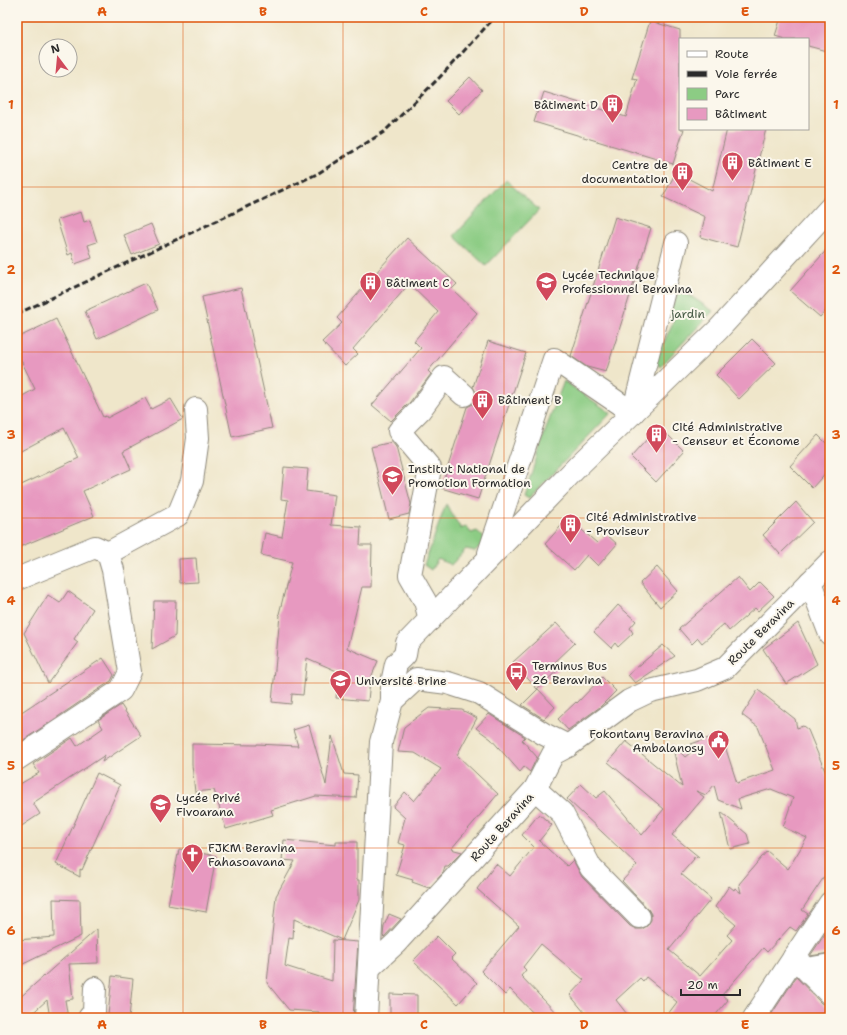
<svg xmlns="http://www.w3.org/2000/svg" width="847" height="1035" viewBox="0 0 847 1035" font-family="'Shantell Sans',sans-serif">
  <rect width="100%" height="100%" fill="#fbf7ec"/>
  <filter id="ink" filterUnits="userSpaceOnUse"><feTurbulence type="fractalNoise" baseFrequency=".025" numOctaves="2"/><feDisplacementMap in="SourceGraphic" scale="8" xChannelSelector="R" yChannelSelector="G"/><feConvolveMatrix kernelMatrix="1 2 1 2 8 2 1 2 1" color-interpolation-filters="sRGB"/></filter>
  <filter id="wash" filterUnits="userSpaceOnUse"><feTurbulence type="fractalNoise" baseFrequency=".012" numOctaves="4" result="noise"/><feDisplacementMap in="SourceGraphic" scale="16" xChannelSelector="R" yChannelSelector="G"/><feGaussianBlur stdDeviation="0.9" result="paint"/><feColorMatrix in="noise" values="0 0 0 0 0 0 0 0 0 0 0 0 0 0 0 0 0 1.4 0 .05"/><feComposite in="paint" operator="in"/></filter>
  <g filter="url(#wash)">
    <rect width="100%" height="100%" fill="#efe6ca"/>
    <g fill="#8ccc84" stroke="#5c7c58">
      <polygon points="506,180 539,210 486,266 454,236"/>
      <polygon points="680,289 713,311 660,367 655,362 674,320 667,317"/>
      <polygon points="564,381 611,413 529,498 524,495 548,423"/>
      <polygon points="446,504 461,529 466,526 471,533 477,531 487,540 475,551 466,549 451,565 438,559 431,570 424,565"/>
    </g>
    <g id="blocks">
      <g fill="#e799c0" fill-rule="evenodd">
        <polygon points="781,17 830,17 830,52 808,46 808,39 785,39 775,36"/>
        <polygon points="650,21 680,30 680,129 684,129 673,164 534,122 544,92 626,117 637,79 632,78"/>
        <polygon points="470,77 482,90 459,114 446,101"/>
        <polygon points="727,129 766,129 737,247 700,237 705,217 663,197 676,172 712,191"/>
        <polygon points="81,212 84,222 90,220 97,242 88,245 92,258 75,264 72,253 68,255 57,220"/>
        <polygon points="615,217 651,228 606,372 587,367 571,356"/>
        <polygon points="151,224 159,244 132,255 124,235"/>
        <polygon points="407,238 457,284 452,289 477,313 428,371 431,374 410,402 391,421 372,405 421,348 414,341 438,312 409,284 353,349 358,354 345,366 322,342 342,323 337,318 381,267"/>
        <polygon points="830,246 830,306 820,317 790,291"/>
        <polygon points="146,283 158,310 97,339 85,311"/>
        <polygon points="241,288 272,428 232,437 202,297"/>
        <polygon points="56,319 103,417 106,416 107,418 145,398 151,409 171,399 183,419 123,451 131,469 83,491 94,516 17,548 17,487 79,458 64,428 17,453 17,399 35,389 17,352 17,338"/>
        <polygon points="752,339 776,363 739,399 716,375"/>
        <polygon points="488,341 526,353 478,499 441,488 467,407 473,404 476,398 476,392 473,387"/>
        <polygon points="659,426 684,451 656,482 631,457"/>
        <polygon points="818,435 830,447 830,468 812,488 790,466"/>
        <polygon points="392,442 396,447 411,504 409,514 389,519 371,447"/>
        <polygon points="284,467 308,469 306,491 335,495 331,525 361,527 360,545 372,545 371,587 362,587 347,648 378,661 370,680 368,701 336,698 339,672 307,658 303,695 292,694 291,704 272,702 280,615 279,614 292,562 261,555 265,533 282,537 288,500 281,499"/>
        <polygon points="796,502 813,522 780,554 763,535"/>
        <polygon points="568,518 597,543 606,534 617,544 598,566 587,555 574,570 545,544"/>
        <polygon points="196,558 198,582 180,583 179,559"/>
        <polygon points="657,567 678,591 660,607 640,583"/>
        <polygon points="738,577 750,592 760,582 774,596 758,611 755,608 729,631 724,624 702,643 698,638 692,644 679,629"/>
        <polygon points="68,591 93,609 74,639 78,642 48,683 24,633 48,595 60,603"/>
        <polygon points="154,601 176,601 175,636 152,649"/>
        <polygon points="618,605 636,621 630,628 633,633 618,647 615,643 611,648 594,632"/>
        <polygon points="556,623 575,643 554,663 559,669 537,689 513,662"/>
        <polygon points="798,623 817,664 786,684 763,649"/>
        <polygon points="663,645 675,656 635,683 628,675"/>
        <polygon points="103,658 114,675 111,681 19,743 17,740 17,715"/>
        <polygon points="602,677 616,691 600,707 568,730 558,719 576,702 577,703"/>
        <polygon points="538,689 555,707 544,719 522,705"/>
        <path d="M758 690 795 719 797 728 803 726 808 730 830 783V868L802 910 808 914 796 931 790 927 767 952 763 948 722 995 728 1000 713 1018H665L677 1002 646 977 643 981 640 978 616 1000 630 1018H589L570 995 584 980 541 944 523 967 526 970 521 976 561 1018H538L510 989 505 995 481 971 519 926 477 889 496 864 510 876 534 847 522 835 539 814 552 825 539 841 567 866 573 860 582 877 630 926 636 929H642L647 926 651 920V914L648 909 622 881 637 865 567 799 581 784 596 798 605 791 642 835 664 809 608 762 626 741 682 787 672 744 685 757 695 749 691 744 721 734 737 783 775 770 758 727 742 715ZM714 785 718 800 741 809 738 799 771 789 793 798 783 827 807 838 788 869 767 851 739 884 741 893 735 888 734 890 729 886 715 907 736 925 727 935 732 940 700 976 669 950 711 899 681 874 694 859 693 858 699 857 672 835 704 797 696 791 706 795Z"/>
        <polygon points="121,705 141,736 102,762 105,755 33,803 40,814 17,829 17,779 20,784 39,773 33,764 72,738 77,746 103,728 98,720"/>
        <polygon points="429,708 462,710 477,718 457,755 498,794 451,849 462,852 448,866 445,866 443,873 429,888 412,882 413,880 396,875 405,845 398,843 405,818 393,807 405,792 414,801 441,769 415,753 398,752 404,727"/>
        <polygon points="489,714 525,737 522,740 537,757 530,772 524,767 520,772 491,739 476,728"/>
        <polygon points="309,725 326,785 332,736 344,774 358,775 356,798 316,796 271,810 273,815 226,829 214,790 195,792 192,765 192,744 257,745 257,744 298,746 293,730"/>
        <polygon points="97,773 120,785 82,870 80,869 80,877 56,864"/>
        <polygon points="721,812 747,834 750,844 730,849"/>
        <polygon points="284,840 336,845 336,842 357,842 357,880 359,880 359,900 342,940 294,919 293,939 289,938 285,966 332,981 333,940 358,942 353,1018 318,1018 319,1012 289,1010 267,983 276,896 295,861 282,860"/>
        <polygon points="179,849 216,856 206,912 168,905"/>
        <polygon points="53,899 80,900 81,936 17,967 17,940 54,937"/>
        <polygon points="389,914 401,919 384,937 383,936 384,926"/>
        <polygon points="829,928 830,928 830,953 810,956"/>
        <polygon points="97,929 98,963 69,964 73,999 65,1000 68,1018 50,1018 47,1000 27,1018 17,1018 17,1000"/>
        <polygon points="437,936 455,954 451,958 477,983 458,1004 413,961"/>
        <polygon points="112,976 133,979 129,1018 108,1015"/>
        <polygon points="796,977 821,1003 830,1007 830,1018 769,1018"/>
        <polygon points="390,994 417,995 417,1018 390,1017"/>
      </g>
    </g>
  </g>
  <g filter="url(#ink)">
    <use href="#blocks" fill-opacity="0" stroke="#8d887a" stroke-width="1"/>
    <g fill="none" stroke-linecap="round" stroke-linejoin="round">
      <defs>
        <g id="minor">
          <polyline points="108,553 178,515 192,481 198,438 196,409"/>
          <polyline points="489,553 554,359 633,413 676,243"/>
          <polyline points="17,579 95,547 108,553 113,570 130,672 121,690 17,759"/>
          <polyline points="810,582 830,634"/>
          <polyline points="430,620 425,601 410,575 430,468 399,431 420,410 444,377 464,395"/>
          <polyline points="392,701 392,683 396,664 405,655 407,643 579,465 718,330 830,208"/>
          <polyline points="535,789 562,813 591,868 639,917"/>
          <polyline points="794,957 830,994"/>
          <polyline points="369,968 396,943 535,789 553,754 568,746 629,701 650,691 697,680 725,668 830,562"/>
          <polyline points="806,969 830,965"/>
          <polyline points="89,1018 94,1012 95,988"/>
          <polyline points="366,1018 381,742 392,701 416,679 448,683 479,693 544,734 568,746"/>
          <polyline points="754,1018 830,903"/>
        </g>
      </defs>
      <use href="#minor" stroke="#8d887a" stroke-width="24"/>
      <use href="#minor" stroke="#fff" stroke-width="22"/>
      <polyline stroke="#2b2b2b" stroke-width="3" stroke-dasharray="6 3" stroke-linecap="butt" points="17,314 317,174 384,132 440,77 495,17"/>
    </g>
  </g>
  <path fill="none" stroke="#df570e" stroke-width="1" stroke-opacity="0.55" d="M183 17V1018M343 17V1018M504 17V1018M664 17V1018M17 187H830M17 352H830M17 518H830M17 683H830M17 848H830"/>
  <defs>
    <symbol id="building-pin" viewBox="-11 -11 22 30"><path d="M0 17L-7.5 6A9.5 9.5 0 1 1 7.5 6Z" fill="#d1495b" stroke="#fbf7ec"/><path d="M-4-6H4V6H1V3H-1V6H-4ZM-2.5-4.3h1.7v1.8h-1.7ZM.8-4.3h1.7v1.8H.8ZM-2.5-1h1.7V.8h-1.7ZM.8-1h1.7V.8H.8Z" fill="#fff"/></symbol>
    <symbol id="school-pin" viewBox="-11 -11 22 30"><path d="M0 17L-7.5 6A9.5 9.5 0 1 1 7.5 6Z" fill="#d1495b" stroke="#fbf7ec"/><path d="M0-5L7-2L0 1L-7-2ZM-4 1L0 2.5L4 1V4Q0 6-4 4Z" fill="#fff"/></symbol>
    <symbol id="university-pin" viewBox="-11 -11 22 30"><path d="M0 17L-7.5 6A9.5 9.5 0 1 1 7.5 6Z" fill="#d1495b" stroke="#fbf7ec"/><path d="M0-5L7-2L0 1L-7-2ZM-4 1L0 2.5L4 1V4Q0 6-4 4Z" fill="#fff"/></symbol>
    <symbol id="bus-pin" viewBox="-11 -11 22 30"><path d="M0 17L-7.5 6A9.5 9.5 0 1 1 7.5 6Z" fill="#d1495b" stroke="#fbf7ec"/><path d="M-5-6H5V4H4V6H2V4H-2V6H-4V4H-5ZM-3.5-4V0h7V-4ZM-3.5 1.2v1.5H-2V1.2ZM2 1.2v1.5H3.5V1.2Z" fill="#fff"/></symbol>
    <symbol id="civic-pin" viewBox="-11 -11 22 30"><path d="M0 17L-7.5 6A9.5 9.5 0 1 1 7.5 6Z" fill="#d1495b" stroke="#fbf7ec"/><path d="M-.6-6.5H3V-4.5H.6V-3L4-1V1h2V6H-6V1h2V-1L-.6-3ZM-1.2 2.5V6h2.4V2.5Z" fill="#fff"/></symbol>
    <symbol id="church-pin" viewBox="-11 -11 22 30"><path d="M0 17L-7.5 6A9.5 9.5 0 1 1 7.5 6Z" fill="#d1495b" stroke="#fbf7ec"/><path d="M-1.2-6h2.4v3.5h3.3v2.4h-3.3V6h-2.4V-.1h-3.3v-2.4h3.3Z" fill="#fff"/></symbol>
  </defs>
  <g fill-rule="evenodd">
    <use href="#building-pin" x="600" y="92" width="25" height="34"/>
    <use href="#building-pin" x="720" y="150" width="25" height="34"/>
    <use href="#building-pin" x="670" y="160" width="25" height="34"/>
    <use href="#school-pin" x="534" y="270" width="25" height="34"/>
    <use href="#building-pin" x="358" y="270" width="25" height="34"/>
    <use href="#building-pin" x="470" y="388" width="25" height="34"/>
    <use href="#building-pin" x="644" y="422" width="25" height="34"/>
    <use href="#university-pin" x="380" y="464" width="25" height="34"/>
    <use href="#building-pin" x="558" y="512" width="25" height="34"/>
    <use href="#bus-pin" x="504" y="660" width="25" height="34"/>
    <use href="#university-pin" x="328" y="668" width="25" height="34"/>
    <use href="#civic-pin" x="706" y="728" width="25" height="34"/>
    <use href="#school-pin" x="148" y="792" width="25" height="34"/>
    <use href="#church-pin" x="180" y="842" width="25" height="34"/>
  </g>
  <g text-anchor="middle" stroke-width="4" stroke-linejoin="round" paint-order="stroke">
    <g font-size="12" fill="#2b2b2b" stroke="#fbf7ec" text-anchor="start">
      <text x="598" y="109" text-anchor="end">Bâtiment D</text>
      <text x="748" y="167">Bâtiment E</text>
      <text x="668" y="169" text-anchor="end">Centre de<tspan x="668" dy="14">documentation</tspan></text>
      <text x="562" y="279">Lycée Technique<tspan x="562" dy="14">Professionnel Beravina</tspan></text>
      <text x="386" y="287">Bâtiment C</text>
      <text x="498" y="404">Bâtiment B</text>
      <text x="672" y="431">Cité Administrative<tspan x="672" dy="14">- Censeur et Économe</tspan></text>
      <text x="408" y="473">Institut National de<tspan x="408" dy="14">Promotion Formation</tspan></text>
      <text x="586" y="521">Cité Administrative<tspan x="586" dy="14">- Proviseur</tspan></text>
      <text x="532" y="670">Terminus Bus<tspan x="532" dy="14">26 Beravina</tspan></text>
      <text x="356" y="685">Université Brine</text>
      <text x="704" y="738" text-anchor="end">Fokontany Beravina<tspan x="704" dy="14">Ambalanosy</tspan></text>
      <text x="176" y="802">Lycée Privé<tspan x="176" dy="14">Fivoarana</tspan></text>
      <text x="208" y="852">FJKM Beravina<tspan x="208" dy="14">Fahasoavana</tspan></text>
    </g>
    <g font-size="12" fill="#485b46" stroke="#fbf7ec">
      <text x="688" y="318">jardin</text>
    </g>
    <g font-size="12" fill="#2b2b2b" stroke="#fbf7ec">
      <text transform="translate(761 632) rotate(-45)" y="4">Route Beravina</text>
      <text transform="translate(502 827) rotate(-48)" y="4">Route Beravina</text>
    </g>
  </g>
  <rect width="847" height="1035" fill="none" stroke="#fbf7ec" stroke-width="44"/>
  <rect x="679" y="38" width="130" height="92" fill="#fbf7ec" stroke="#a8a59f"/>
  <rect x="687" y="51" width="20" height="6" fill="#ffffff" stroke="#a8a59f"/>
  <text x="715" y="58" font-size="12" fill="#2b2b2b">Route</text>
  <rect x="687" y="71" width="20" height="6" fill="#2b2b2b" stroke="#a8a59f"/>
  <text x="715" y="78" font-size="12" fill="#2b2b2b">Voie ferrée</text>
  <rect x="687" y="88" width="20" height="12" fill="#8ccc84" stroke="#a8a59f"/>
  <text x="715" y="98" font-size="12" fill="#2b2b2b">Parc</text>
  <rect x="687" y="108" width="20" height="12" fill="#e799c0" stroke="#a8a59f"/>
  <text x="715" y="118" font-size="12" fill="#2b2b2b">Bâtiment</text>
  <g transform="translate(58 58) rotate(344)"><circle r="19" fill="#fbf7ec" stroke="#a8a59f"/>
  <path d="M0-3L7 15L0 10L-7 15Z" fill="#d1495b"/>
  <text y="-6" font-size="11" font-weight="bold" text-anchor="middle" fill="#2b2b2b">N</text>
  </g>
  <path d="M681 989v6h59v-6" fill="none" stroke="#2b2b2b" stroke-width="2"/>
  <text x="687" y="989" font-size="12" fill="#2b2b2b" stroke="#fbf7ec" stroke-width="3" paint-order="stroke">20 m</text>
  <rect x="22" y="22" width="803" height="991" fill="none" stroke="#df570e" stroke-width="1.5"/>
  <g font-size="13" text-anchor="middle" font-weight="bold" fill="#df570e">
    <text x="102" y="16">A</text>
    <text x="263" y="16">B</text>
    <text x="424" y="16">C</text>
    <text x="584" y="16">D</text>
    <text x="745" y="16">E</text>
    <text x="11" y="109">1</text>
    <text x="836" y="109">1</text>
    <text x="11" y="274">2</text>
    <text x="836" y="274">2</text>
    <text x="11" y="439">3</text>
    <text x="836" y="439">3</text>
    <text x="11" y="605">4</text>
    <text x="836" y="605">4</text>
    <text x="11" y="770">5</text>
    <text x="836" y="770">5</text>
    <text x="11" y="935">6</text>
    <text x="836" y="935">6</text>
    <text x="102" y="1029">A</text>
    <text x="263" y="1029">B</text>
    <text x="424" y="1029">C</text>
    <text x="584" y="1029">D</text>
    <text x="745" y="1029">E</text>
  </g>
</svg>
